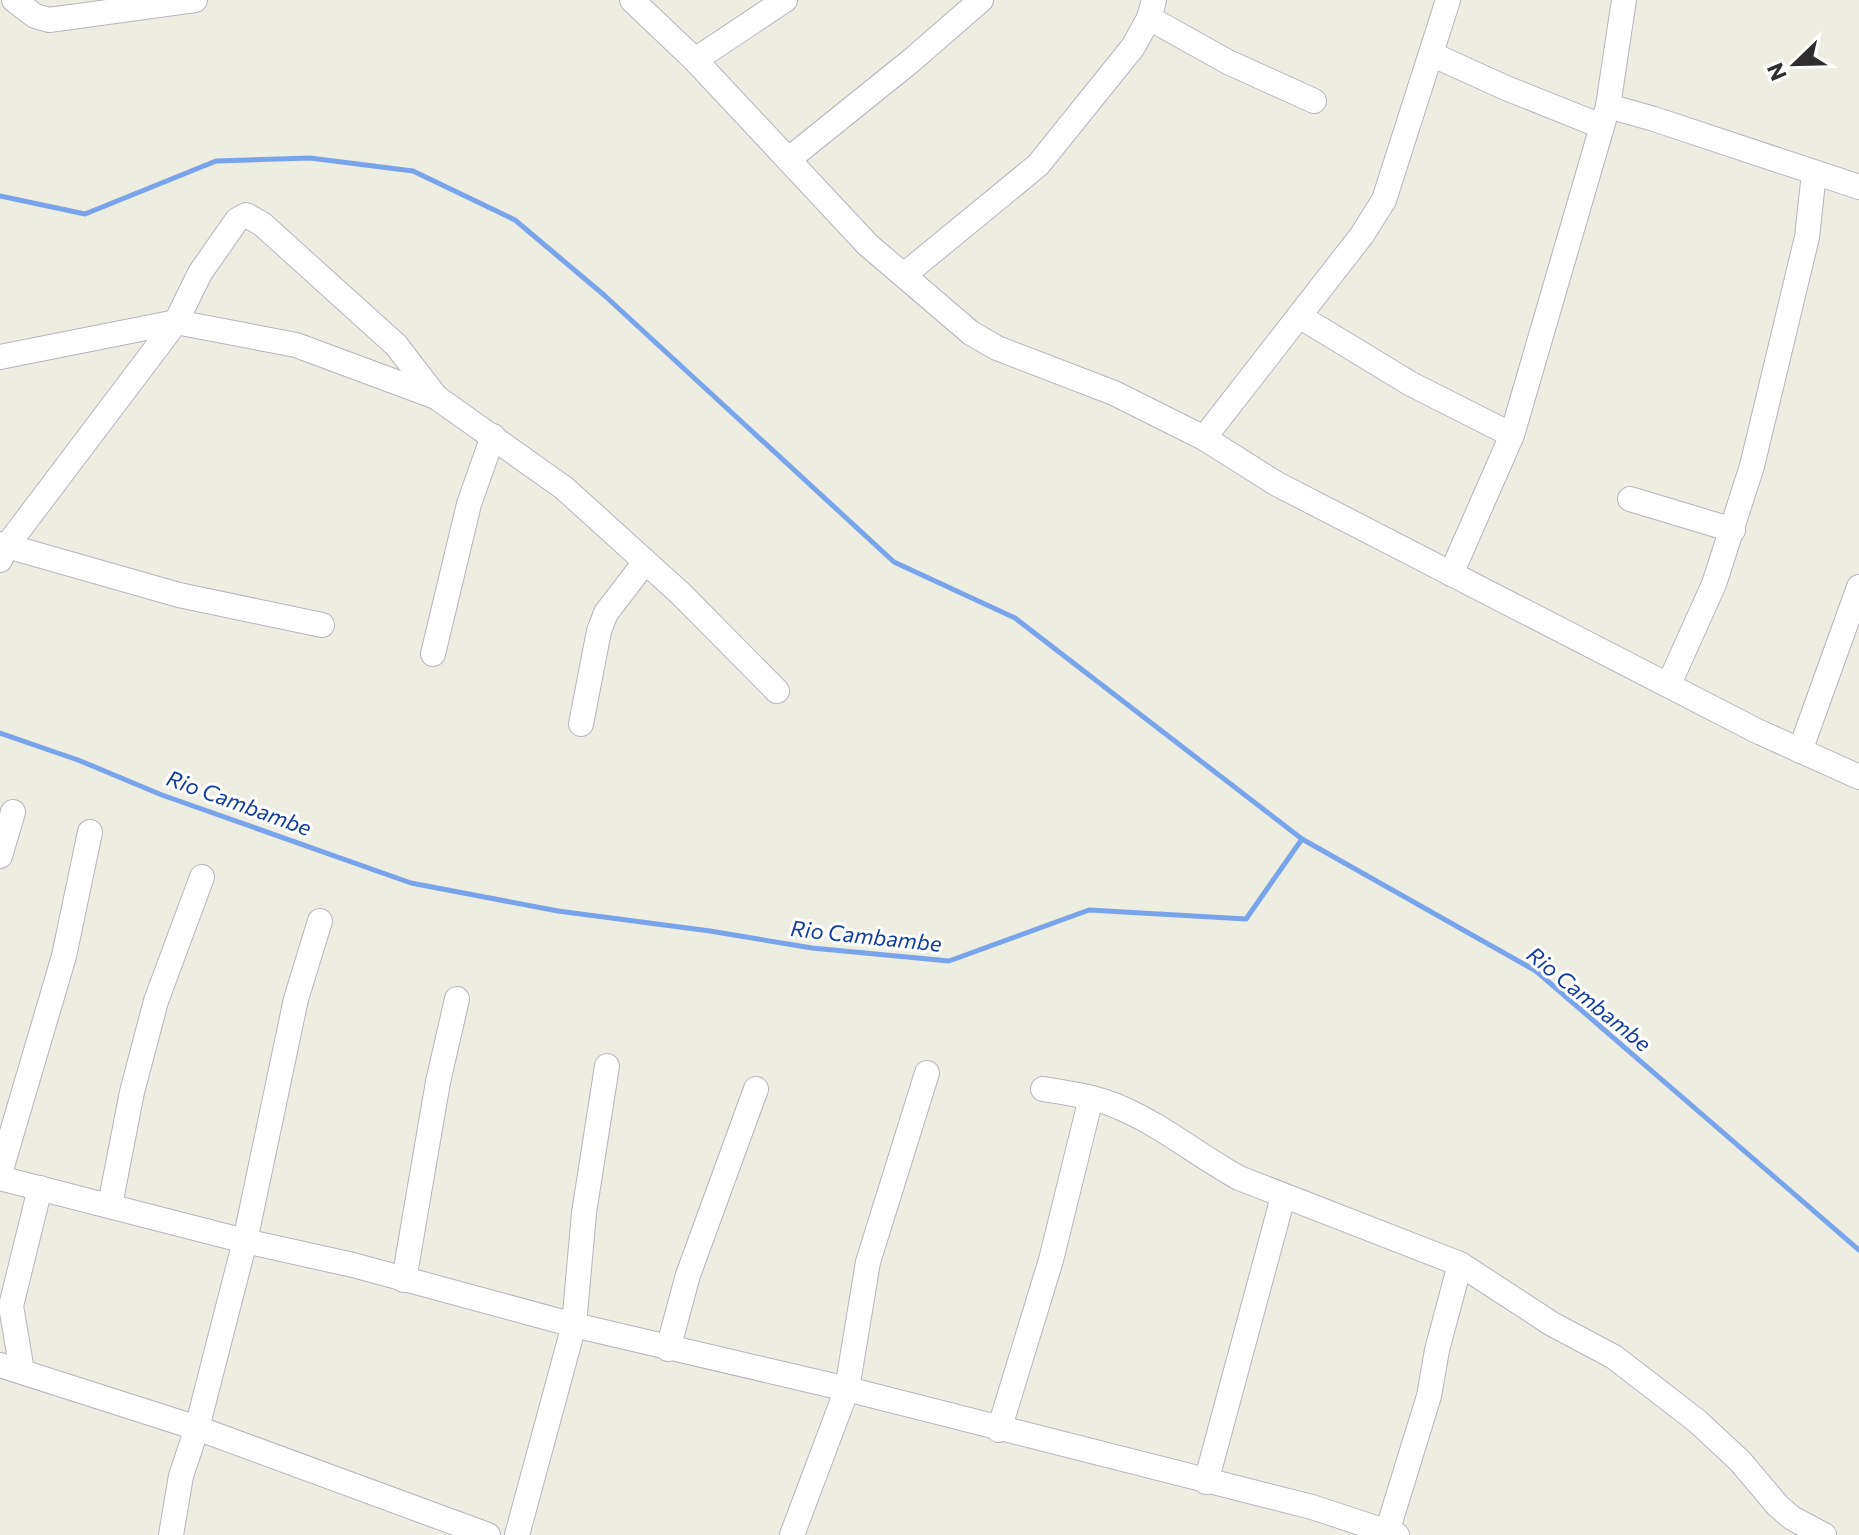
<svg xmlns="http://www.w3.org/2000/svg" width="1859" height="1535" viewBox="0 0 1859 1535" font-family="Commissioner,sans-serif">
  <rect width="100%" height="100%" fill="#eeede1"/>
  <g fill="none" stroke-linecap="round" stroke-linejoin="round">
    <g stroke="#78a4ec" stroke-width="5">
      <polyline points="0,196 85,214 216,161 310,158 413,171 515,220 604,295 894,562 1015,618 1302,839"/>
      <polyline points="0,733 78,760 162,795 411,883 558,911 710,931 812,948 949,961 1089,910 1246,919 1302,839 1536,971 1859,1250"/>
    </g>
    <defs>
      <g id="minor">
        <polyline points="14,0 35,16 49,20 195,0"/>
        <polyline points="632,0 695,60 868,245 971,333 997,348 1114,393 1204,438 1277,484 1757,731 1859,777"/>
        <polyline points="1149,18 1228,62 1314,101"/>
        <polyline points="1431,54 1506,88 1601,126"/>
        <polyline points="695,60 785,0"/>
        <polyline points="1608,106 1654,119 1859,187"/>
        <polyline points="789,159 912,60 981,0"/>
        <polyline points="904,275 1038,165 1133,47 1149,18 1154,0"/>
        <polyline points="1299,316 1411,384 1512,435"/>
        <polyline points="0,357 176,322 296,345 436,397 564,488 680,593 777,691"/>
        <polyline points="1204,438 1362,235 1384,200 1448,0"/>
        <polyline points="1630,499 1733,530"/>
        <polyline points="0,544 179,595 322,625"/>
        <polyline points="0,560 6,547 176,322 200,273 237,220 246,215 262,224 396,345 436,397"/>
        <polyline points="1451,574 1512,435 1608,106 1624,0"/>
        <polyline points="433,654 469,504 493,436"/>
        <polyline points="1669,684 1714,584 1752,466 1807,237 1814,173"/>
        <polyline points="581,724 599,631 606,613 645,562"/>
        <polyline points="1800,751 1859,587"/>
        <polyline points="0,856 13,812"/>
        <path d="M1043 1089C1068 1093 1097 1097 1121 1108 1163 1126 1199 1156 1239 1178L1460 1264 1552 1324 1614 1357 1697 1421 1740 1461 1778 1506 1792 1518 1824 1535"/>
        <polyline points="0,1173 64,956 90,832"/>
        <polyline points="0,1178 245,1241 353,1265 574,1325 847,1389 1312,1507 1397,1535"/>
        <polyline points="110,1205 132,1092 156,1001 202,877"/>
        <polyline points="404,1280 438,1082 457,999"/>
        <polyline points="668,1349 688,1275 756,1089"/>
        <polyline points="0,1365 197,1428 488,1535"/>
        <polyline points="22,1371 11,1306 40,1188"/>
        <polyline points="999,1430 1051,1260 1091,1098"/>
        <polyline points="1206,1482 1283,1197"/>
        <polyline points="1387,1532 1429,1396 1437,1350 1460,1264"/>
        <polyline points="171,1535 181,1476 197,1428 245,1241 296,999 320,921"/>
        <polyline points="517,1535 574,1325 584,1213 607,1066"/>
        <polyline points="792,1535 847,1389 868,1262 927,1073"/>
      </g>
    </defs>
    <use href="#minor" stroke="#b7b4c0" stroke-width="26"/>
    <use href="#minor" stroke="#fff" stroke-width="24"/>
  </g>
  <g text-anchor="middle" stroke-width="6" stroke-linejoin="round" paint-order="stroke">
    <g font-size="22" font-style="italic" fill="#113c9e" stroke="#fff">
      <text transform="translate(239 803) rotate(20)" y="8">Rio Cambambe</text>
      <text transform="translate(866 936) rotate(6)" y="8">Rio Cambambe</text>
      <text transform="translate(1589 999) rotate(39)" y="8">Rio Cambambe</text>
    </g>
  </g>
  <g transform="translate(1795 64) rotate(247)" stroke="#ffffff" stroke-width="6" paint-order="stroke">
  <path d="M0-6L14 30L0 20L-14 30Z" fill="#2e2e2e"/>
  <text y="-12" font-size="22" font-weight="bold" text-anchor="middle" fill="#2e2e2e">N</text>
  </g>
</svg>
